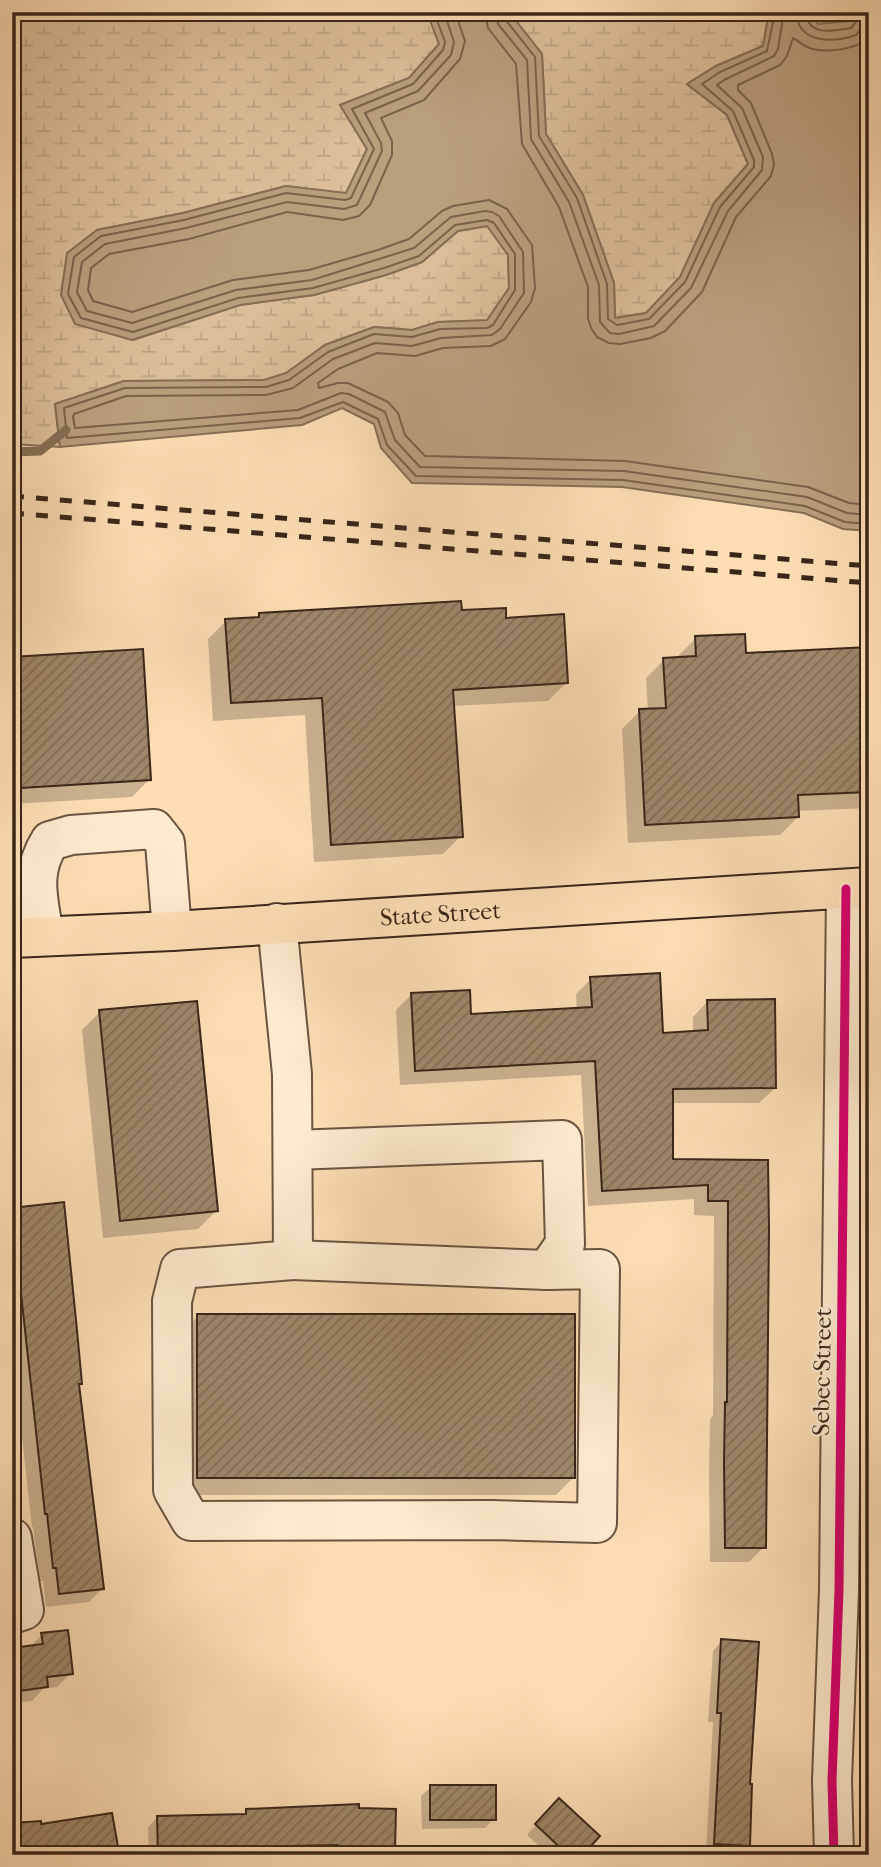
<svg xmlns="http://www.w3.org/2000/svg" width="881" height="1867" viewBox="0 0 881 1867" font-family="'IM FELL French Canon',serif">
  <defs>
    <pattern id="forest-crowns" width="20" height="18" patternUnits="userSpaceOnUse" patternTransform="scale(1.75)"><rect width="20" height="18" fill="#dcbf9a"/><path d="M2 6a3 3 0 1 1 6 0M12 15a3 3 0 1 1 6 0" fill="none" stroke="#bea484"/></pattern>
    <pattern id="wetland-marsh" width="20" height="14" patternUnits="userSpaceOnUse" patternTransform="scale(1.75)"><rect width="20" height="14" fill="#dcbf9a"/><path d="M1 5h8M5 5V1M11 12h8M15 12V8" fill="none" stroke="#bea484"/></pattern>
    <pattern id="building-hatch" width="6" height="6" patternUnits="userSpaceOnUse" patternTransform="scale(1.75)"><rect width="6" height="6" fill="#9f866a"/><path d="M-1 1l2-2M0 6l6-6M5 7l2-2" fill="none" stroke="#836d56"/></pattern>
  </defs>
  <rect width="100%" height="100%" fill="#fddeb4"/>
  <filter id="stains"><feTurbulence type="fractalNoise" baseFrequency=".00286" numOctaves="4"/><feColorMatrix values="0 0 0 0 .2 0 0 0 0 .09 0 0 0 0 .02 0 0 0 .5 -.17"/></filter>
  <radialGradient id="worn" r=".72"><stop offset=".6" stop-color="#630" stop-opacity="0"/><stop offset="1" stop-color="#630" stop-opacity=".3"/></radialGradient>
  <path fill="url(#forest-crowns)" stroke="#8a725a" stroke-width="2" d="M860 1433H869V1559C855 1536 860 1462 860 1433Z"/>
  <g fill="url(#wetland-marsh)" stroke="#8a725a" stroke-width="2">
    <polygon points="12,12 427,12 439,44 409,78 340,105 367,149 346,194 286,186 183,213 97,230 133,340 240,305 314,295 386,275 422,262 458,231 488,226 508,255 509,288 487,321 438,322 412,330 374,327 325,345 286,374 264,380 124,381 55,404 60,447 12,444"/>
    <polygon points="509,12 769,12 763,46 716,66 687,84 727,115 748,164 714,203 680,277 646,313 615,318 614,283 583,195 546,134 542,54"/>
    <polygon points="810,12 851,12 849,21 818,24"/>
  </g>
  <polygon fill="#ba9f7f" stroke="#866f56" stroke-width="2" points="427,12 509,12 542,54 546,134 583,195 614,283 615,318 646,313 680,277 714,203 748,164 727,115 687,84 716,66 763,46 769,12 810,12 818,24 849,21 851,12 869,12 869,531 843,529 804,513 622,487 412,483 381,448 374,424 342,408 302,425 60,447 55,404 124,381 264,380 286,373 325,345 374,327 412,330 438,322 487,320 509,288 508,255 487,226 458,231 422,262 386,275 314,295 240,305 132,340 75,324 61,295 67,253 97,230 183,213 286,186 346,193 367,149 340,105 409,78 439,44"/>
  <g fill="#0003">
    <polygon points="460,612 505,620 566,683 548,701 453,706 461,836 443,854 314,862 305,715 213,721 208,639 226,621 256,619 260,615"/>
    <polygon points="696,638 745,655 869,649 869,808 797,811 798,817 780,835 628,843 622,729 640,711 648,710 646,678 664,660 678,659 678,656"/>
    <polygon points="12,659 150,779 132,797 12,804"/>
    <polygon points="591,979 662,1035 693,1033 693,1017 708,1001 775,1088 759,1103 671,1103 671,1161 766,1162 764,1547 749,1562 710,1562 709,1477 710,1419 713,1416 714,1216 694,1215 694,1199 588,1206 581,1075 400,1085 396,1010 411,995 470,1016 577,1010 576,994"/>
    <polygon points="100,1012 216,1211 198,1229 103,1238 82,1030"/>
    <polygon points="12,1209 77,1385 103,1588 89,1602 46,1607 43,1581 40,1581 33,1527 32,1527 12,1346"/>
    <polygon points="869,1293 869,1334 863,1334 864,1298"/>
    <polygon points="198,1316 574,1477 556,1495 180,1495 180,1334"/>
    <polygon points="42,1635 71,1673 57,1687 43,1689 32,1701 12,1703 12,1649 29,1648"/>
    <polygon points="722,1641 748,1786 748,1845 739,1854 706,1853 713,1722 708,1722 713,1651"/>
    <polygon points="431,1787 494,1819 485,1828 422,1829 421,1796"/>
    <polygon points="549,1809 581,1855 549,1855 527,1835"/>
    <polygon points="357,1810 393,1849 387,1855 149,1855 148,1827 158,1817 242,1816 247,1811"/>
    <polygon points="20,1818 20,1824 40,1826 117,1852 114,1855 12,1855 12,1819"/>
  </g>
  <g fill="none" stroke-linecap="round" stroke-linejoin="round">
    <g stroke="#7a624c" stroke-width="2">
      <polyline points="434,12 445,42 443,50 413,84 352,109 374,149 351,198 345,200 286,193 184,220 101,236 74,257 68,294 81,318 133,332 238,298 313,288 384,268 419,256 455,225 487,220 494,223 515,254 515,290 493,325 487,328 440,329 412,337 374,334 328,352 289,380 266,387 125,388 64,408 67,438 300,418 343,402 378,419 387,445 416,476 623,480 805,506 845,522 869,524"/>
      <polyline points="444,12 454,42 451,55 418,91 365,113 381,143 382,151 357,205 344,209 287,202 186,228 105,244 82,262 77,292 87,311 132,323 236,290 312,280 414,248 451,217 485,211 492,212 499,216 523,252 524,293 500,329 492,335 441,338 412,346 375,343 333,359 293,388 266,395 126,396 74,414 73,417 75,428 298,410 341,393 349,394 385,412 395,440 420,467 624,471 807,497 847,513 869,515"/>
      <polyline points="455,12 465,41 460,59 424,100 381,118 392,141 392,155 370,205 359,216 343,220 287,212 189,239 109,254 91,268 88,290 93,301 132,312 233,280 309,270 378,250 409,239 442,211 453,206 489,200 507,209 532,245 535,288 531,302 505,339 491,346 443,348 415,356 377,353 338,369 318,383 319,388 338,383 348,383 388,402 398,413 405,435 425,456 625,461 808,487 849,503 869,505"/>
      <path d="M485 12 488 28 516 64 522 144 559 207 588 287V318L591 328 597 337 609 343 620 344 651 338 665 331 702 292 736 217 771 176 774 165 772 154 751 103 738 90V85L780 65 787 56 793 38C799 41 805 48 813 49 829 53 856 49 869 38"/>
      <polyline points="495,12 498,24 527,60 531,139 569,202 599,285 600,322 610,333 619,334 654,326 691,288 728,211 762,170 763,157 742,108 717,85 724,80 774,56 778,49 784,12"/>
      <polyline points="504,12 505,19 535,57 539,136 577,198 607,284 608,319 617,325 649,319 685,282 720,207 754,167 754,160 733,111 702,84 720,72 767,51 775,12"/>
      <path d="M796 12C798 44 833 43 856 35L863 27 866 12"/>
      <path d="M805 12C809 37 832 31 851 28L856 22 857 12"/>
    </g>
    <polyline stroke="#866f56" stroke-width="9" points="12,452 40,451 66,430"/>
  </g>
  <g fill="url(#building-hatch)" stroke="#392619" stroke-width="2">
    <polygon points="461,601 462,610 506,608 506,618 564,614 568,683 453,690 463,837 331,845 322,698 231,703 225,619 259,617 259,613"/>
    <polygon points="745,634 746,653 869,647 869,792 798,795 799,817 645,825 639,709 666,708 663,658 696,656 695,636"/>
    <polygon points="143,649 151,780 21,788 12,657"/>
    <polygon points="660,973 663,1033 708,1030 707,1000 775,999 776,1088 673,1089 673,1159 768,1160 769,1228 766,1548 725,1548 724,1461 725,1402 727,1402 728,1201 708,1201 708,1185 602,1191 595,1061 415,1071 411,993 470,990 471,1014 592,1007 590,977"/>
    <polygon points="197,1001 218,1211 120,1221 99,1010"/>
    <polygon points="64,1202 77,1330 82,1384 79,1384 104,1589 59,1594 56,1568 53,1568 47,1514 45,1514 20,1284 19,1284 14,1245 12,1245 12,1208"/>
    <rect x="197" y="1314" width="378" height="164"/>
    <polygon points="68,1630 73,1674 47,1677 48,1687 12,1692 12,1648 43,1644 41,1633"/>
    <polygon points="721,1639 759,1642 750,1784 752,1784 750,1846 714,1844 721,1713 717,1713"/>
    <rect x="430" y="1785" width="66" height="35"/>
    <polygon points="559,1798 600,1836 583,1855 568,1855 535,1824"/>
    <polygon points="359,1804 359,1808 396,1809 395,1849 337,1848 337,1845 289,1846 289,1854 158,1855 157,1816 246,1814 246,1809"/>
    <polygon points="112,1813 119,1852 103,1855 12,1855 12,1823 41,1821 41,1824"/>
  </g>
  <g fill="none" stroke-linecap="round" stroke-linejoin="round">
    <defs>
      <g id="minor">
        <polyline points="277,923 292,1074 293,1260 180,1269 172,1301 173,1490 191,1521 491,1520 597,1523 600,1269 547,1270"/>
        <path d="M44 936C39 900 29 874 50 841L71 835 154 829 165 843 172 931"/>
        <polyline points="293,1260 547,1270 565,1244 562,1140 293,1150"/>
        <polyline points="12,1538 24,1610 12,1614"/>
        <polyline points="834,1855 832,1781 839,1590 846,889"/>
      </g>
      <g id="major">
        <path id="s1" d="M12 938 172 931 869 887"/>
      </g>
    </defs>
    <use href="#minor" stroke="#6a5440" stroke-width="42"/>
    <use href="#major" stroke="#392619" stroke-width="42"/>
    <use href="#minor" stroke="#feeace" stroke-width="38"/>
    <use href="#major" stroke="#fddeb4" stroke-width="38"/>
    <g stroke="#392619" stroke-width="5" stroke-dasharray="12 12" stroke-linecap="butt">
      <polyline points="12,496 869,566"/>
      <polyline points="12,513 869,583"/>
    </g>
    <defs>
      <polyline id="cycleway" points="834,1855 832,1781 839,1590 846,889"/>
    </defs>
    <use href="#cycleway" stroke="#feeace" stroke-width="13"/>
    <use href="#cycleway" stroke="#d6006c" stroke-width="9"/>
  </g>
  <g text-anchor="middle" stroke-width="5" stroke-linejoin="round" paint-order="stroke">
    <g font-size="24" fill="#392619" stroke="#feeace">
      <text dy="8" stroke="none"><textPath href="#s1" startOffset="429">State Street</textPath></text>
      <text transform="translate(822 1372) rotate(-89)" y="8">Sebec Street</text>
    </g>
  </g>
  <rect width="881" height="1867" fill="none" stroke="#fddeb4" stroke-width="42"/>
  <rect x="14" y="14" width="853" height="1839" fill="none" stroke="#392619" stroke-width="3.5"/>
  <rect x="21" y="21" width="839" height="1825" fill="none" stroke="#392619" stroke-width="2"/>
  <rect width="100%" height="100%" filter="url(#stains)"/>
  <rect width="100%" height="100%" fill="url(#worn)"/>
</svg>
